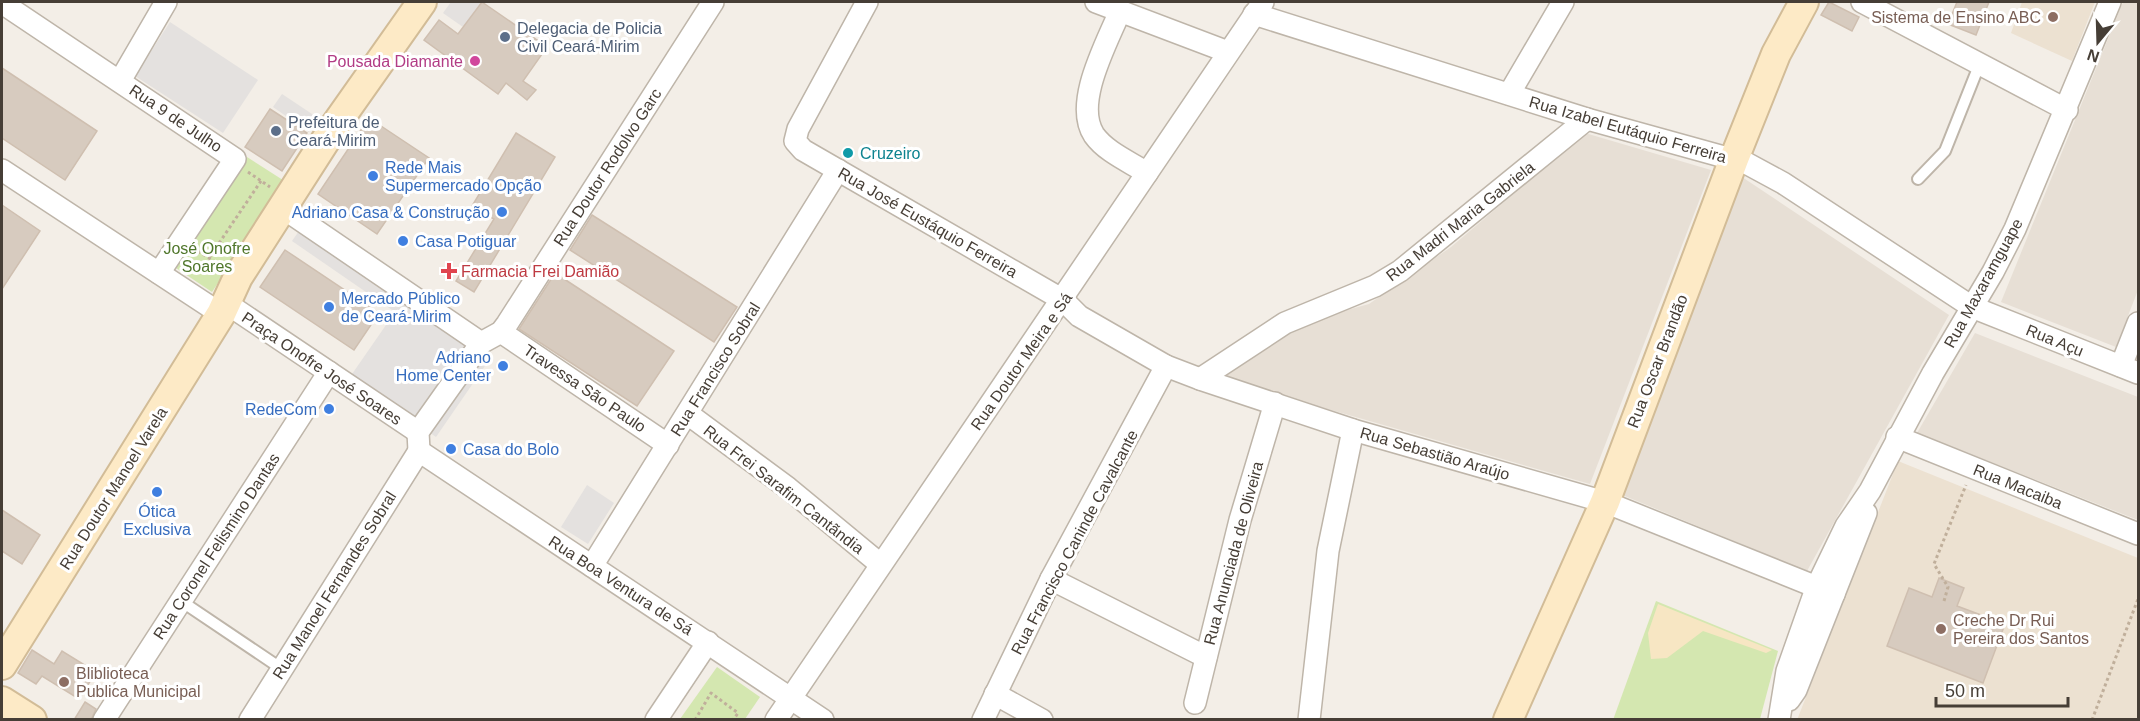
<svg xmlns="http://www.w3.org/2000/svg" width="2140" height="721" viewBox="0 0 2140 721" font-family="Helvetica,sans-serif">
  <rect width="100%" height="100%" fill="#f3eee7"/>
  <g fill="#e7dfd5">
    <polygon points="2123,2 2138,2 2138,290 2116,347 2001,302"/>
    <polygon points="1585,133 1711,170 1590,484 1226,380 1230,365 1270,340 1318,318 1369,304 1451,247"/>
    <polygon points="1739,175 1949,315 1807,571 1620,494"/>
    <polygon points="1975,333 2138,397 2138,520 1917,433"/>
  </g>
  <g fill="#ece1d1">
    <polygon points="2022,2 2095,2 2072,61 2011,33"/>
    <polygon points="1898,461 2138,558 2138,719 1797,720"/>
  </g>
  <g fill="#d4e7b0">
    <polygon points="247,157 286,182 212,292 173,266"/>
    <polygon points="1656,601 1778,651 1760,719 1613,720"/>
    <polygon points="717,667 760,697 745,719 680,719"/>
  </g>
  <polygon fill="#f7e6c3" points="1658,604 1772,650 1766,653 1703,631 1667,658 1651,659 1648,633"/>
  <g fill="#e4e1df">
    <polygon points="451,2 482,2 463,27 443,13"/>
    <polygon points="170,22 258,80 223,133 135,76"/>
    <polygon points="282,94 318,118 309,132 273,107"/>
    <polygon points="299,231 467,345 415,421 350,377 395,312 292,241"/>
    <polygon points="482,356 489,360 436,437 429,432"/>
    <polygon points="587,485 614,503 588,544 561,527"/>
  </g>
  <g fill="#d7cbbf" stroke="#cfbfb0" stroke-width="1.5">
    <polygon points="482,2 547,47 523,81 536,90 527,100 506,83 498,94 424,40 439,20 458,34"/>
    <polygon points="1829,2 1859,17 1852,31 1821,15"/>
    <polygon points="1957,2 1989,2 1976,35 1948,24"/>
    <polygon points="2,68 97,131 65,180 2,138"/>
    <polygon points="270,109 307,133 282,171 245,147"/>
    <polygon points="369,118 429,158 377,234 318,194"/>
    <polygon points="516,133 555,157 474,292 456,281 494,219 472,206"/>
    <polygon points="2,205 40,231 2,289"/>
    <polygon points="592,215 737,307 714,342 570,250"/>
    <polygon points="285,250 379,313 354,350 260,287"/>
    <polygon points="555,273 674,351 637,406 519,329"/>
    <polygon points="2,510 40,535 22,564 2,551"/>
    <polygon points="1939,578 1964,588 1957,606 2005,624 1983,683 1887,646 1909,588 1932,597"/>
    <polygon points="32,650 54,664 62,651 96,672 79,699 42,676 36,684 18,673"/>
    <polygon points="85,702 96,709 91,720 74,720"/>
  </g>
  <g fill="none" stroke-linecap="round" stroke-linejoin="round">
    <defs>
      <g id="lane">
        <polyline points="1918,179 1945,151 1980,63"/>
        <polyline points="181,601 282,669"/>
      </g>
      <g id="street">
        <polyline points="867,2 798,129 795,141 803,150 1063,300 1079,316 1166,366 1200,379 1353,430 1605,502 1834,594"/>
        <polyline points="1096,2 1228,52"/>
        <polyline points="1862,2 2067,110"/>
        <polyline points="2,3 235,159 159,273"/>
        <path d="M1120 11C1107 43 1073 103 1094 135 1106 152 1130 162 1147 173"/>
        <polyline points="1254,14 1587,119 1746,163 1783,183 1972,307 2138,373"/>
        <polyline points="120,81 166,2"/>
        <polyline points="1509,94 1563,2"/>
        <polyline points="2,170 221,314"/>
        <polyline points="283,208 481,343"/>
        <polyline points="226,303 418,432"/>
        <polyline points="501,332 668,445"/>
        <polyline points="2121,366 2138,323"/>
        <polyline points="1200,379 1285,323 1375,286 1400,271 1587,119"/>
        <polyline points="688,414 788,488 880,564"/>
        <polyline points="1897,437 2138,534"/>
        <polyline points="419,451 418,432 481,343 501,332 507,324 713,2"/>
        <polyline points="419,451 823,720"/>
        <polyline points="592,566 838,170"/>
        <polyline points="1051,579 1206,657"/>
        <polyline points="995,694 1042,720"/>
        <polyline points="1789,700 1796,690 1866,513"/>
        <polyline points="1195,703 1240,520 1275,403"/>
        <polyline points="104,720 329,372"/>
        <polyline points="250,720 419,451"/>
        <polyline points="656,720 708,642"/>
        <polyline points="776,720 1263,2"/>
        <polyline points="983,720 1051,579 1166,366"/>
        <polyline points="1309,720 1328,551 1353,430"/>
        <polyline points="1779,720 1787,671 1817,586 1846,526 1870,491 1933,373 1993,272 2015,229 2110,2"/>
      </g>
      <g id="secondary">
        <polyline points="2,665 221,314 238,277 336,124 422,2"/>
        <polyline points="2,701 32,720"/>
        <polyline points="1508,720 1605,502 1734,159 1776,54 1804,2"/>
      </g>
    </defs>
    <use href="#lane" stroke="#beb5a9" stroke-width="14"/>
    <use href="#street" stroke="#beb5a9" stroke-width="24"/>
    <use href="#secondary" stroke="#d2bc97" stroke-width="32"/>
    <g stroke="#c0af9b" stroke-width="3" stroke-dasharray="3 3" stroke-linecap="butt">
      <polyline points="248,172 270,187"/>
      <polyline points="198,251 220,265"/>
      <polyline points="209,258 261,181"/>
      <polyline points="1944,601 1948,587 1934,564 1966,485"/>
      <polyline points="695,720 711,693 738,713 733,720"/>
      <polyline points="2092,720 2138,599"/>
    </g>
    <use href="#lane" stroke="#fff" stroke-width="10"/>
    <use href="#street" stroke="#fff" stroke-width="21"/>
    <use href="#secondary" stroke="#fdeac6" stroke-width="28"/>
  </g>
  <g fill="#8d6e63" stroke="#fff" stroke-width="2">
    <circle cx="2053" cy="17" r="6"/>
    <circle cx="1941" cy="629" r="6"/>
    <circle cx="64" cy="682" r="6"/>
  </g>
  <g fill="#5c6f8a" stroke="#fff" stroke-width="2">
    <circle cx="505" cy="37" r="6"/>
    <circle cx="276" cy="131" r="6"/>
  </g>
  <circle fill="#d1479c" stroke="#fff" stroke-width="2" cx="475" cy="61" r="6"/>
  <circle fill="#0f9aa8" stroke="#fff" stroke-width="2" cx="848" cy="153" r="6"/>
  <g fill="#3f7fe0" stroke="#fff" stroke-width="2">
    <circle cx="373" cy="176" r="6"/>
    <circle cx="502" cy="212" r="6"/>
    <circle cx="403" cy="241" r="6"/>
    <circle cx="329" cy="307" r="6"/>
    <circle cx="503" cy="366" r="6"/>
    <circle cx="329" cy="409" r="6"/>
    <circle cx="451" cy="449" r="6"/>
    <circle cx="157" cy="492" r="6"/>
  </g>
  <path fill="#e0444e" stroke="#fff" stroke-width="2" d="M446 262h6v6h6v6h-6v6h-6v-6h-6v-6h6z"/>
  <g text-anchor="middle" stroke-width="6" stroke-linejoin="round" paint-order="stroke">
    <g font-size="16" fill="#785e54" stroke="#fff" text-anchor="start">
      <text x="2041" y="23" text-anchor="end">Sistema de Ensino ABC</text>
      <text x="1953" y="626">Creche Dr Rui<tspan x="1953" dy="18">Pereira dos Santos</tspan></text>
      <text x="76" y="679">Bliblioteca<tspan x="76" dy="18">Publica Municipal</tspan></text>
    </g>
    <g font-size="16" fill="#4e5e75" stroke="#fff" text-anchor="start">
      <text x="517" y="34">Delegacia de Policia<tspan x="517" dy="18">Civil Ceará-Mirim</tspan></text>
      <text x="288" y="128">Prefeitura de<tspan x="288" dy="18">Ceará-Mirim</tspan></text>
    </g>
    <g font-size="16" fill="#b23c85" stroke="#fff" text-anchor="end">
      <text x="463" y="67">Pousada Diamante</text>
    </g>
    <g font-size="16" fill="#463e36" stroke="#fff">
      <text transform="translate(176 118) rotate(34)" y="6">Rua 9 de Julho</text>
      <text transform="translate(1628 129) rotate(16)" y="6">Rua Izabel Eutáquio Ferreira</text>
      <text transform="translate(607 167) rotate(-57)" y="6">Rua Doutor Rodolvo Garc</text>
      <text transform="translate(1460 221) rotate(-38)" y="6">Rua Madri Maria Gabriela</text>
      <text transform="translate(928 222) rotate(30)" y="6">Rua José Eustáquio Ferreira</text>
      <text transform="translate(1983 283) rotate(-61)" y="6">Rua Maxaramguape</text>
      <text transform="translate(2055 340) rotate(22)" y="6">Rua Açu</text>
      <text transform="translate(1021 361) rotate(-55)" y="6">Rua Doutor Meira e Sá</text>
      <text transform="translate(1657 361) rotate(-69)" y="6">Rua Oscar Brandão</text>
      <text transform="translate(322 368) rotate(34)" y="6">Praça Onofre José Soares</text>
      <text transform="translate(715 369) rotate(-58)" y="6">Rua Francisco Sobral</text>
      <text transform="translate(585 388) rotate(34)" y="6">Travessa São Paulo</text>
      <text transform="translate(1435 453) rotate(16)" y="6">Rua Sebastião Araújo</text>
      <text transform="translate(2018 486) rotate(22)" y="6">Rua Macaiba</text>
      <text transform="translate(113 488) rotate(-58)" y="6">Rua Doutor Manoel Varela</text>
      <text transform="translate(784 489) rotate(38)" y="6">Rua Frei Sarafim Cantãndia</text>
      <text transform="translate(1074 542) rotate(-62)" y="6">Rua Francisco Caninde Cavalcante</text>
      <text transform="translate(216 546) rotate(-57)" y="6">Rua Coronel Felismino Dantas</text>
      <text transform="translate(1233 553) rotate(-75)" y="6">Rua Anunciada de Oliveira</text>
      <text transform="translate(334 585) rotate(-58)" y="6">Rua Manoel Fernandes Sobral</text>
      <text transform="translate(621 585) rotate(33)" y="6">Rua Boa Ventura de Sá</text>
    </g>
    <g font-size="16" fill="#0d838f" stroke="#fff" text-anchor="start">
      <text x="860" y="159">Cruzeiro</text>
    </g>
    <g font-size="16" fill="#366cbe" stroke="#fff" text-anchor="start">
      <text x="385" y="173">Rede Mais<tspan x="385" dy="18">Supermercado Opção</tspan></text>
      <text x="490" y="218" text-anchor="end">Adriano Casa &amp; Construção</text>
      <text x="415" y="247">Casa Potiguar</text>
      <text x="341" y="304">Mercado Público<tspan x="341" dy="18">de Ceará-Mirim</tspan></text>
      <text x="491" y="363" text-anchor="end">Adriano<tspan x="491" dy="18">Home Center</tspan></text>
      <text x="317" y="415" text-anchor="end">RedeCom</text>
      <text x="463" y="455">Casa do Bolo</text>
      <text x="157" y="517" text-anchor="middle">Ótica<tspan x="157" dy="18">Exclusiva</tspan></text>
    </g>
    <g font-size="16" fill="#4f762a" stroke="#fff">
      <text x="207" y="254">José Onofre<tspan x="207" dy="18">Soares</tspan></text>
    </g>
    <g font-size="16" fill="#be3a42" stroke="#fff" text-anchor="start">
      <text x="461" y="277">Farmacia Frei Damião</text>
    </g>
  </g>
  <rect width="2140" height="721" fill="none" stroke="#463e36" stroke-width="6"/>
  <g transform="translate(2098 42) rotate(199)" stroke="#ffffff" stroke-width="4.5" paint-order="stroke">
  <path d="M0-4.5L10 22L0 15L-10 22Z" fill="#463e36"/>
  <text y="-9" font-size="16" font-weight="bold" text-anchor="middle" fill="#463e36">N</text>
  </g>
  <path d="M1936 697v9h132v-9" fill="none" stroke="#463e36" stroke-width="3"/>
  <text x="1945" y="697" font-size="18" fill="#463e36" stroke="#ffffff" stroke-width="4.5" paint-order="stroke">50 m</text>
</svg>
